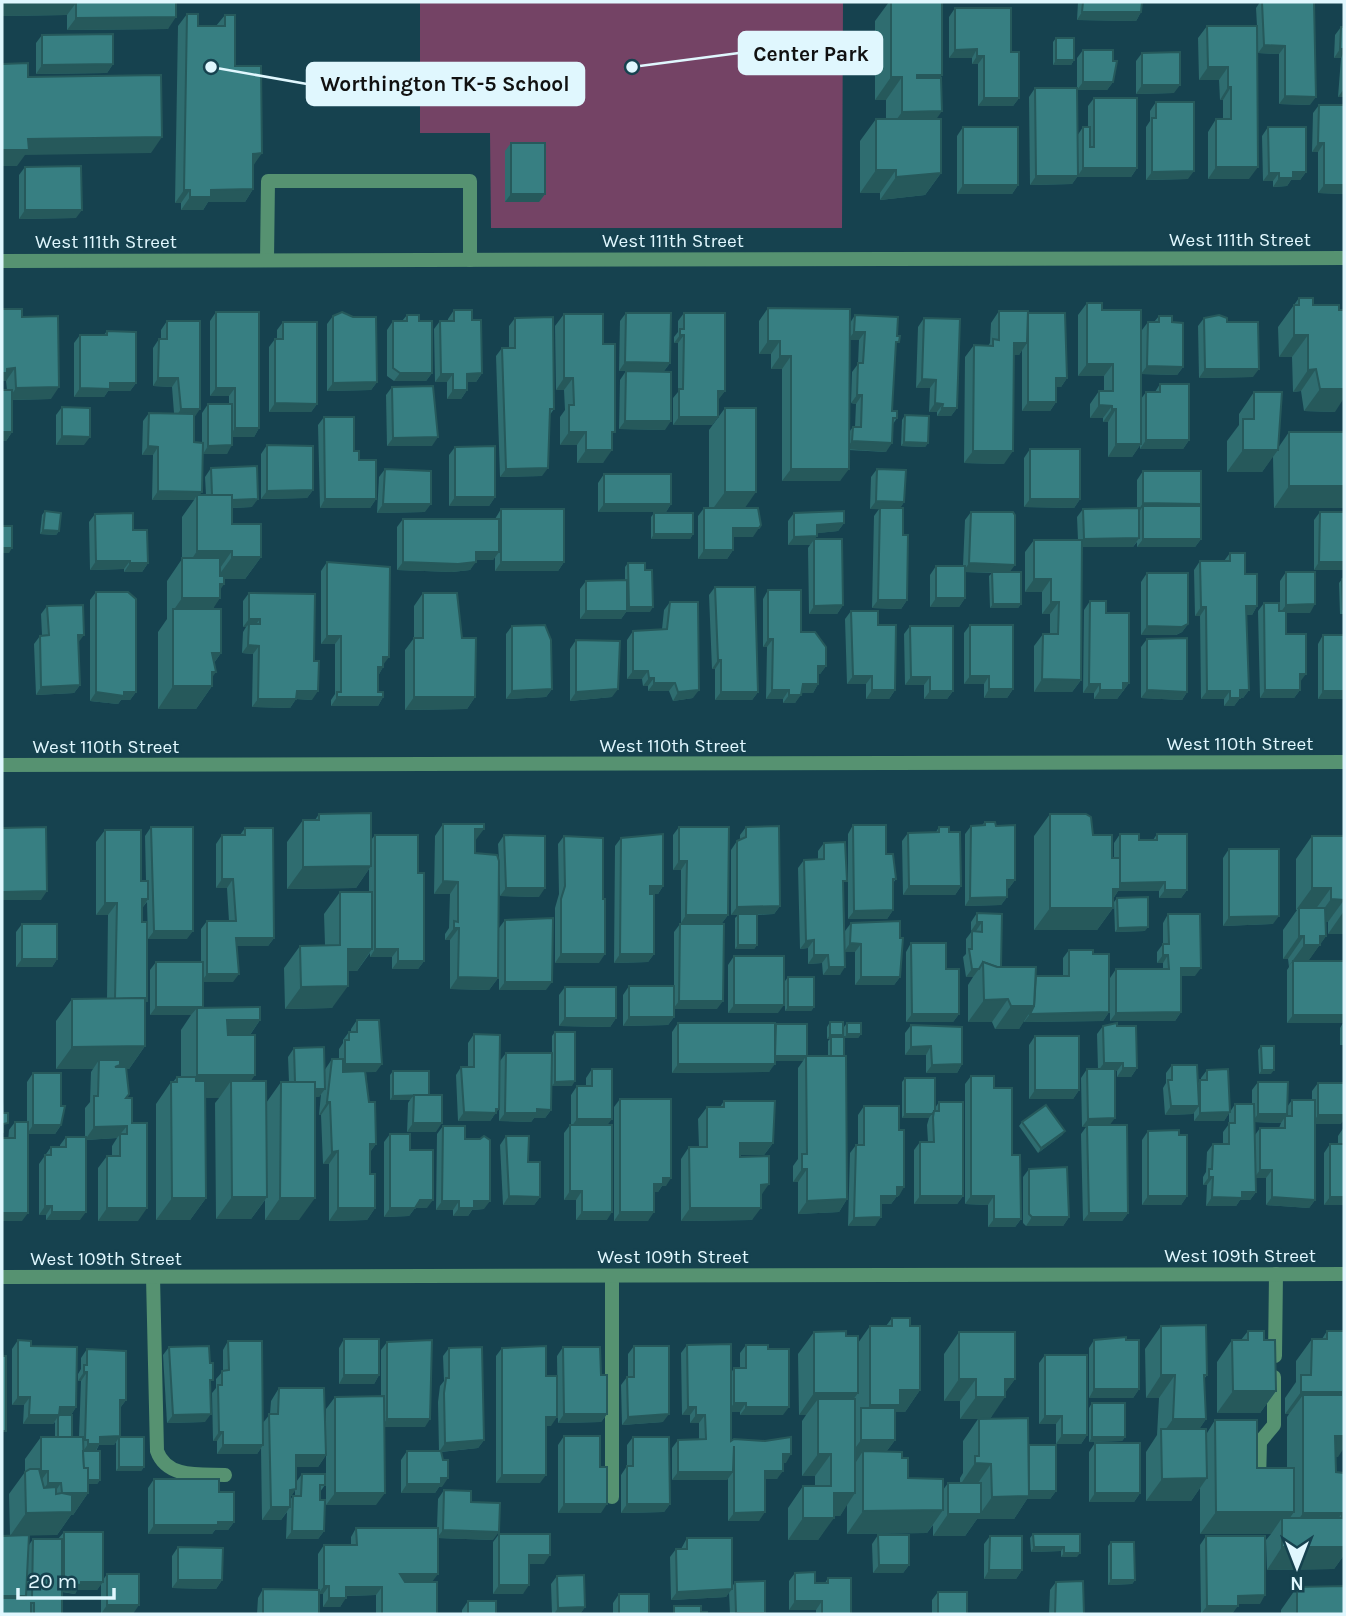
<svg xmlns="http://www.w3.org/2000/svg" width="1346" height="1616" viewBox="0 0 1346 1616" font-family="Karla,sans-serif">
  <rect width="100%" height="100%" fill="#16424f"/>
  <polygon fill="#744365" points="420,2 843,2 842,228 491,228 490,133 420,133"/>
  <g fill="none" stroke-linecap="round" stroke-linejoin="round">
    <g stroke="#569271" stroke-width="14">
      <polyline points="267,260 268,181 470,181 470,260"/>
      <polyline points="612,1276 612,1497"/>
      <path d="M153 1277 157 1451C167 1479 201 1474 225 1475"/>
      <polyline points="1275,1356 1276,1274"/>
      <polyline points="1259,1480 1260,1442 1274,1425 1274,1377"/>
    </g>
    <g stroke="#569271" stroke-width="14">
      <polyline points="2,261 1344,258"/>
      <polyline points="2,765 1344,762"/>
      <polyline points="2,1277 1344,1274"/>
    </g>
  </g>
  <g fill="#2f6d70" fill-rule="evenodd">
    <polygon points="2,2 176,2 168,29 67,30 67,15 2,16"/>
    <polygon points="889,2 942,2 942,75 940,78 936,119 941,173 925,195 880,200 880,193 860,193 860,141 876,119 886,119 886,100 875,100 875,21"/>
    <polygon points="1078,2 1083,2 1141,12 1136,21 1077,20"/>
    <polygon points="1260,2 1314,2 1310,105 1279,104 1279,54 1258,53 1257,36 1249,179 1208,179 1208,132 1216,119 1223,119 1223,100 1220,100 1219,80 1199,80 1198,38 1207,26 1257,26 1256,8"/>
    <polygon points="955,8 1011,52 1019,98 1013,106 978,106 978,64 972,64 972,58 949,58 949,17"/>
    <polygon points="187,14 198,26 216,26 225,15 253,165 253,189 245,202 208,202 203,210 181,210 181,203 175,203 178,26"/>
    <polygon points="1341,27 1344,27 1344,97 1338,97 1341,58 1334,58 1335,35"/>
    <polygon points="42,35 113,64 107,73 36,74 36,43"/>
    <polygon points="1056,38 1074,60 1071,65 1053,65 1053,42"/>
    <polygon points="1083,50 1113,82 1107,90 1077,90 1077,58"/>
    <polygon points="1142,53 1174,93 1136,94 1136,61"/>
    <polygon points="1035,88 1077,136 1083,127 1088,127 1088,106 1094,98 1137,168 1131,177 1077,177 1072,184 1030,185 1029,97"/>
    <polygon points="1156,102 1188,179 1146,180 1146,127 1150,121 1150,111"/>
    <polygon points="1319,105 1344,105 1344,194 1318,193 1318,152 1312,152 1313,113"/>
    <polygon points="963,127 1018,185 1012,194 957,194 957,136"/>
    <polygon points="1268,127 1306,172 1300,180 1291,180 1287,186 1273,187 1273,181 1263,181 1262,136"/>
    <polygon points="511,143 545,194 539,202 505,202 505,151"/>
    <polygon points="25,167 76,218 19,219 19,175"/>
    <polygon points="1299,298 1313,305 1335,412 1304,411 1301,391 1293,392 1292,357 1279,357 1278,327"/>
    <polygon points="1087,303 1102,310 1141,372 1142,330 1148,322 1154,322 1159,316 1172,322 1183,367 1177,375 1141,374 1141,399 1146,392 1155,392 1160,384 1189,440 1183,449 1140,449 1140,445 1132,457 1108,457 1108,422 1103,422 1103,418 1090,418 1090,404 1099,391 1104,391 1104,376 1078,376 1078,315"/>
    <path d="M768 308 850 323 855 315 895 347 892 411 897 418 893 424 886 452 849 450 840 481H782V369H771V354H759V321ZM850 340H859L858 364 852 372 851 403 856 404 855 427H853L849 432Z"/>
    <polygon points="454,310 472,320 482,373 476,382 467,382 467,390 461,399 447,399 447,382 435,382 434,329 440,321 448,321 448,319"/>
    <polygon points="999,311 1028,313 1067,378 1061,387 1056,387 1056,402 1050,411 1022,411 1022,350 1019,355 1014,355 1004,464 964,463 965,357 974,345 988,346 990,343 991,323"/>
    <polygon points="216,312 259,428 254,437 232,437 227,454 203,454 200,495 206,495 205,477 211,468 252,507 232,508 232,524 261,557 245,579 224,579 213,609 221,653 214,663 212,678 212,686 196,709 158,709 158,632 167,619 167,581 182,559 182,517 194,500 152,500 153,455 142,455 143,421 149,413 174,413 172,387 153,386 153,348 159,339 161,339 161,330 167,321 194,417 194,442 202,443 202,413 208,404 229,404 229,396 210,396 210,321"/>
    <polygon points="626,313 670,363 664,371 619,371 620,321"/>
    <polygon points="684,313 725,391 718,399 718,417 712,425 673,425 673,398 678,392 678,343 674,343 674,337 678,332 678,321"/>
    <polygon points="564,314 603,344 612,437 603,463 577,463 577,445 560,445 560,417 565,410 564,390 556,390 555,326"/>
    <polygon points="407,315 419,321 432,373 426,381 394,381 387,376 387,330 393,321 402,321"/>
    <polygon points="333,316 377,382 371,390 327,391 327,324"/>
    <polygon points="22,317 51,399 12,400 12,432 6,441 2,441 7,390 6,381"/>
    <polygon points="515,318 554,409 549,416 542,476 500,477 496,356 502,348 509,348 509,326"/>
    <polygon points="924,318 957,408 951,416 937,416 937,412 929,412 930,388 916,388 918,327"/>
    <polygon points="1204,318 1227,322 1253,377 1199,378 1198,326"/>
    <polygon points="283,322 317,404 311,412 269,412 269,347 275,339 277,339 277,330"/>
    <polygon points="107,331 136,383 130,391 108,391 104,397 74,397 74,343 80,335 104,335"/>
    <polygon points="626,371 665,430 619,429 620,380"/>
    <polygon points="392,387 432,446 387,446 386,395"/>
    <polygon points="1254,392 1278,448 1289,432 1344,508 1274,508 1273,456 1262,472 1227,472 1227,441 1239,425 1239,414"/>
    <polygon points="62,407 84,445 56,445 56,415"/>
    <polygon points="725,408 745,508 753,537 733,537 733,550 727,559 698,559 698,516 704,508 709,508 709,430"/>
    <polygon points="905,415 928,443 925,447 901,446 902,420"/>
    <polygon points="324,417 354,451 359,460 376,499 370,508 320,508 318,425"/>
    <polygon points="267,445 313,490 307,498 261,499 261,454"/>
    <polygon points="455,447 495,497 489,506 449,506 449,455"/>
    <polygon points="1030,449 1080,499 1074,508 1024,507 1024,458"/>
    <polygon points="385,469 425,512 377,513 379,477"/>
    <polygon points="877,469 904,502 900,508 903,535 907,600 901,609 872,608 874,516 879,509 870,509 871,477"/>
    <polygon points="1143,471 1199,506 1201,539 1195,547 1137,547 1137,542 1133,547 1082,547 1081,680 1072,692 1034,692 1034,646 1043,634 1050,634 1050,614 1042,614 1042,592 1025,592 1025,552 1034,540 1078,540 1077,517 1083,509 1137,508 1137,480"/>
    <polygon points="604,474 671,504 666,512 598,512 598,483"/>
    <polygon points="501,509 564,562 558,571 495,571 495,557 493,560 476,560 470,570 452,572 397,570 397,527 403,519 495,519"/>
    <polygon points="45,511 59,531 56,535 40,534 42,515"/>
    <polygon points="971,512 1010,572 1021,604 1018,608 990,608 989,576 992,573 965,572 965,598 959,607 930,607 930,575 936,566 963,566 965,520"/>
    <polygon points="1320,512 1344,512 1344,570 1314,570 1314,520"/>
    <polygon points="654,513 693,534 690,539 651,539 651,517"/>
    <polygon points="794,513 844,523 838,531 817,533 815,539 843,605 837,614 809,614 808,548 810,545 788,545 788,521"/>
    <polygon points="95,514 133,530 148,563 142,572 124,572 124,569 90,570 89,522"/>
    <polygon points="1230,553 1245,574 1257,606 1252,615 1246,615 1249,690 1243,698 1240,698 1234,706 1224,706 1224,699 1201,699 1200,616 1195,616 1194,570 1200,561 1224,561"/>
    <polygon points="327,562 383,665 383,667 378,676 378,692 383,697 378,706 331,706 331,700 335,694 335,644 321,644 321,571"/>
    <polygon points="628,563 645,570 650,612 626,612 621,619 580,619 580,589 586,581 625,580 625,567"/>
    <polygon points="1286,572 1310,613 1286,613 1286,634 1300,682 1300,690 1294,698 1260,698 1258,611 1264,603 1280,611 1280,581"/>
    <polygon points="1147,573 1188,624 1182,632 1176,635 1141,635 1141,582"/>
    <polygon points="1342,579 1344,614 1340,614 1339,583"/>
    <polygon points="715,587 758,692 752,700 715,700 715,669 712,669 709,595"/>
    <polygon points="768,590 826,666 820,674 818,674 818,684 813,693 801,693 795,703 783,703 783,699 766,699 767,647 763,647 763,599"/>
    <polygon points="96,592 136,692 130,700 121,700 118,704 90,701 90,600"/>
    <polygon points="249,593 312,700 296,699 290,708 252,707 253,654 242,653 243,632 246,627 243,627 243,601"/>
    <polygon points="423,593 462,638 475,697 467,709 405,710 405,650 414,638 414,606"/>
    <polygon points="1090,601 1106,613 1129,683 1117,699 1094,699 1094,693 1083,693 1084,610"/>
    <polygon points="670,602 693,698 673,701 669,691 648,691 648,686 643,686 642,679 627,679 627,640 633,631 662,629 664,610"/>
    <polygon points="47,606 80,685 74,693 36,695 34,644 40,636 42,635 41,614"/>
    <polygon points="851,611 878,625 895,690 889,699 866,699 866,684 847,684 845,619"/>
    <polygon points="970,625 1013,689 1007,698 984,698 984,684 964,684 964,633"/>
    <polygon points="512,626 552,689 546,697 506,699 506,634"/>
    <polygon points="910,626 953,691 947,699 924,699 924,685 905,685 904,634"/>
    <polygon points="1323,635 1344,699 1318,699 1318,644"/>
    <polygon points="1147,639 1187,692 1182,700 1141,698 1141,647"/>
    <polygon points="576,640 612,697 570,701 570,649"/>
    <polygon points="319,814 371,840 375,835 418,873 424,961 418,969 392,969 392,957 370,957 370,953 357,971 348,971 332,1008 285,1009 284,968 300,946 325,945 324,914 340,892 369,892 369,869 356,888 287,889 287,842 303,820 315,820"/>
    <polygon points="1050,814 1112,858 1114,858 1114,843 1120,834 1139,840 1153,840 1157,834 1187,890 1181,898 1159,898 1159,891 1118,891 1113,899 1113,908 1097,930 1034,930 1034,836"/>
    <polygon points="985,822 996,826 1015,880 1009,888 1007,889 1007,897 1001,905 965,906 965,834 971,826 982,825"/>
    <polygon points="443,824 475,841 475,853 499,860 498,844 504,835 539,897 500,896 499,864 498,978 489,990 450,989 450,940 445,940 445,934 449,928 450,894 434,894 435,836"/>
    <polygon points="853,825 886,854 896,879 893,883 893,910 887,919 848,919 848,834"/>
    <polygon points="151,827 187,939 148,939 147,902 142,908 145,1046 129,1069 126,1069 127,1098 132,1123 138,1221 98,1221 98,1168 107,1156 112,1156 112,1146 117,1138 86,1140 80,1220 46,1220 46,1215 39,1215 39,1164 51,1147 60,1147 60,1145 66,1137 85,1137 85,1108 90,1102 91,1072 93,1069 56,1069 56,1021 72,999 107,999 108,915 96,915 96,842 105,830 141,881 146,881 145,836"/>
    <polygon points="679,827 728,915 722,923 681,923 681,870 673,870 673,835"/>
    <polygon points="746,827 780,906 774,914 757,915 757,945 754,949 735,949 735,918 738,915 731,915 731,850 737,841 740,839 740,835"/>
    <polygon points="939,827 949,832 961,886 955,895 903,895 902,841 908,833 936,832"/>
    <polygon points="245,828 274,938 268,946 237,946 233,982 203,982 202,1008 260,1020 250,1035 251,1081 266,1103 281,1082 289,1082 288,1057 294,1048 324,1071 332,1059 339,1059 339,1049 343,1043 343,1040 349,1032 351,1032 351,1029 357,1020 376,1072 366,1072 369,1102 376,1144 370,1152 370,1174 375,1208 367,1220 329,1221 329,1164 323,1164 321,1115 319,1115 321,1094 319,1097 315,1097 299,1220 265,1220 265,1200 251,1219 216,1219 215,1103 219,1098 205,1098 206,1198 190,1220 156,1220 156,1104 171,1082 173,1082 177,1077 181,1077 181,1030 191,1015 150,1015 150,970 156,962 201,962 201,929 207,921 229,921 227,888 216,888 216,844 222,835 240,835"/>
    <polygon points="564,836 603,899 599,963 555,963 555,908 559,894 558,844"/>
    <polygon points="1312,836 1344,836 1344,934 1328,934 1328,922 1325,922 1326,936 1308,961 1344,961 1344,1045 1340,1045 1340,1028 1343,1023 1287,1023 1287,970 1289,967 1288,959 1283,959 1283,930 1297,910 1296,910 1296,859"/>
    <polygon points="621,838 663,886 658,894 650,894 654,954 648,962 614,963 615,846"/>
    <polygon points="824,843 843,886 845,931 851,923 900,977 894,985 855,985 855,952 845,952 840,975 823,975 822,963 808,964 808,948 800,949 798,868 804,860 818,859 818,851"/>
    <polygon points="1229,849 1273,924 1223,926 1223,858"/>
    <polygon points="1117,898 1145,931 1115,932 1114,902"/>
    <polygon points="977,913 1002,914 1001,967 1036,976 1063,976 1063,958 1069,950 1093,954 1109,1012 1103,1021 1024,1022 1024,1020 1019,1029 995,1029 992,1022 968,1022 968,985 973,977 966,977 963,957 966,954 966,939 972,931 976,931 971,931 971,922"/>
    <polygon points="1168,914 1195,976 1181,976 1181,1012 1175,1021 1110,1021 1110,978 1116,969 1163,969 1163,963 1157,963 1157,952 1163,944 1163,923"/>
    <polygon points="505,920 546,990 499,990 499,928"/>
    <polygon points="22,924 57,959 52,967 16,967 16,932"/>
    <polygon points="680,924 717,1009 674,1009 674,1017 668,1025 623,1026 623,995 629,986 674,986 674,932"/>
    <polygon points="911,943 946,969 959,1014 953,1022 906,1022 906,952"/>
    <polygon points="734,956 778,1013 728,1013 728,965"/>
    <polygon points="788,977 814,1007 811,1011 785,1011 785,981"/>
    <polygon points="565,987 616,1018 610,1027 559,1026 559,995"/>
    <polygon points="830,1022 842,1037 844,1037 844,1027 847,1023 861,1034 858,1038 844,1038 847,1199 839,1212 798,1214 798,1182 793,1182 793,1166 798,1159 798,1068 803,1061 775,1061 769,1072 672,1073 672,1032 678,1023 775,1026 776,1024 807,1056 828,1056 828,1041 830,1039 827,1039 827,1027"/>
    <polygon points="911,1025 962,1064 957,1073 926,1073 926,1055 905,1055 905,1033"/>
    <polygon points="1103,1026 1117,1026 1137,1068 1131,1077 1117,1077 1117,1071 1115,1071 1110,1125 1128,1213 1122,1221 1083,1221 1081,1134 1086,1127 1082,1127 1081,1078 1087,1069 1098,1069 1097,1034"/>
    <polygon points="555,1032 572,1086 552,1086 552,1053 551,1110 545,1118 534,1118 531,1122 499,1121 500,1061 506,1053 552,1053 552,1036"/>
    <polygon points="474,1034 493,1117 490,1121 458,1121 456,1075 461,1067 468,1067 468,1043"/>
    <polygon points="1035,1036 1079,1090 1073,1099 1029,1099 1029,1045"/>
    <polygon points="1261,1046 1271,1074 1259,1074 1258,1050"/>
    <path d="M1172 1065 1198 1083 1201 1080V1078L1207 1070 1230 1112 1235 1104H1252V1090L1258 1082 1287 1107 1292 1100H1312V1091L1318 1083 1341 1124H1315V1200L1309 1208 1266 1205V1178H1256V1192L1250 1200H1240L1236 1206H1206L1207 1185H1203V1177L1206 1172 1207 1152 1213 1144H1223V1132L1229 1124V1113L1224 1121H1194V1112L1193 1114 1165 1115 1163 1088 1166 1083V1073ZM1255 1122 1281 1123 1279 1128H1260L1255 1135Z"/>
    <polygon points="592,1069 608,1125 607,1220 576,1220 576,1200 564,1200 564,1133 570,1125 571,1125 571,1095 577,1086 586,1086 586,1078"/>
    <polygon points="393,1071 429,1095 436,1132 407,1132 408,1103 410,1100 390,1100 390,1075"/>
    <polygon points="33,1073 61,1125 55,1134 28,1134 22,1221 2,1221 9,1130 15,1122 27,1122 27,1082"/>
    <polygon points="971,1076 994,1088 1012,1155 1021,1219 1015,1227 988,1227 988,1205 965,1204 965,1084"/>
    <polygon points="905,1078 935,1108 939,1102 963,1196 957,1204 914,1204 914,1150 920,1142 928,1142 927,1125 929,1118 902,1118 902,1082"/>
    <polygon points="620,1099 666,1186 662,1186 658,1192 654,1192 648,1221 614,1221 614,1107"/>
    <polygon points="724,1101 773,1143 764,1155 740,1155 761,1196 752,1220 681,1221 681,1159 689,1147 699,1147 698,1119 707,1107 720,1107"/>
    <polygon points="864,1106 904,1187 891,1204 881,1204 875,1226 848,1226 850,1153 856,1145 858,1145 858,1115"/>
    <polygon points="1022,1122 1065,1131 1062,1135 1038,1153 1019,1126"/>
    <polygon points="443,1126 465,1139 484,1209 472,1210 468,1216 453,1216 453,1210 436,1210 437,1134"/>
    <polygon points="1344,1127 1344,1205 1324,1205 1324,1153 1330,1144 1338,1144 1338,1136"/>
    <polygon points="1148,1131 1179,1135 1187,1196 1181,1205 1142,1205 1142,1140"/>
    <polygon points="390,1134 410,1150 427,1208 415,1208 409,1216 384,1217 384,1142"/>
    <polygon points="506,1136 528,1162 540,1197 534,1205 503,1205 500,1145"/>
    <polygon points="1029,1169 1069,1217 1063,1226 1026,1226 1023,1223 1023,1177"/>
    <polygon points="892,1318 910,1326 920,1390 905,1412 896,1412 895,1414 895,1440 886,1452 902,1458 908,1478 943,1490 948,1483 960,1483 960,1478 963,1473 963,1441 978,1419 960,1419 960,1401 944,1401 944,1354 959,1332 1015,1379 1005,1392 990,1419 1029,1445 1056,1491 1050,1499 1027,1499 1014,1519 977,1519 965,1536 933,1536 933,1525 927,1533 847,1534 847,1504 840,1516 834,1516 818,1540 788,1540 788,1508 803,1486 815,1486 815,1476 802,1476 802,1421 806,1415 799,1415 798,1354 814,1332 846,1336 858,1343 870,1326 886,1326"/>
    <polygon points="1161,1326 1207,1375 1204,1379 1206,1419 1199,1429 1207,1433 1215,1420 1257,1468 1287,1468 1287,1417 1289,1414 1285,1414 1285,1398 1296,1382 1296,1361 1312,1339 1322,1339 1327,1331 1344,1331 1338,1457 1336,1457 1336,1472 1344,1473 1344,1555 1334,1569 1267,1570 1266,1540 1271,1534 1200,1534 1200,1488 1191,1501 1146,1501 1146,1452 1157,1435 1159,1398 1146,1398 1145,1349"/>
    <polygon points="1248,1331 1264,1340 1276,1391 1260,1413 1217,1413 1217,1362 1232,1340 1241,1340"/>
    <polygon points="344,1339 379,1375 374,1384 339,1384 339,1348"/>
    <polygon points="18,1340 31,1346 76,1407 71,1415 72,1437 79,1437 81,1381 78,1381 78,1374 81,1369 81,1358 87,1349 126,1400 120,1408 120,1437 144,1467 141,1471 116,1471 116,1442 114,1445 99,1445 96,1451 100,1480 97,1484 88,1484 88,1493 73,1515 71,1515 57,1535 29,1535 29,1545 33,1539 58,1539 64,1532 103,1580 107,1574 133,1614 101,1614 101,1584 97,1590 77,1590 75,1594 62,1592 62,1614 2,1614 10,1535 9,1494 25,1472 25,1459 41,1437 55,1437 55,1422 53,1424 23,1424 24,1405 12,1405 12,1349"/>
    <polygon points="1094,1340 1126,1340 1139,1389 1133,1398 1089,1398 1089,1348"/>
    <path d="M228 1341 262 1424 270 1414 271 1401 279 1388 326 1447V1409L335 1397 381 1396V1350L387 1342 425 1427H385L376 1505H326V1455L318 1467H296V1482L302 1474 325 1485 320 1492 324 1531 318 1539H286L287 1512 281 1520H262L261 1448 257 1454H217V1441H213L212 1393 216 1388V1379L223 1371V1350ZM295 1490V1496H293L290 1500V1498Z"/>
    <polygon points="687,1345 731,1373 734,1368 740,1368 740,1353 746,1345 768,1349 783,1415 740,1415 740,1412 731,1412 731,1441 786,1463 783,1463 777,1479 765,1479 759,1521 728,1521 728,1478 727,1480 672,1480 672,1448 678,1440 699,1439 699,1423 690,1423 690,1415 682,1415 681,1353"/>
    <polygon points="634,1346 663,1422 622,1425 621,1385 627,1377 628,1377 628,1354"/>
    <polygon points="169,1347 210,1363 210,1384 205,1422 167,1423 163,1355"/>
    <polygon points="563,1347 601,1375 607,1414 601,1422 558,1423 557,1356"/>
    <polygon points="449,1348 484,1440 478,1448 441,1452 442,1487 439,1487 435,1493 401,1493 401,1460 407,1451 439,1451 438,1402 440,1386 444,1381 443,1356"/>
    <polygon points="502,1348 546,1376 551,1426 546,1426 540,1483 496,1483 496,1356"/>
    <polygon points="1045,1355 1087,1435 1081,1444 1056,1444 1056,1424 1039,1424 1039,1363"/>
    <polygon points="1092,1403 1125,1437 1122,1441 1089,1442 1089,1408"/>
    <polygon points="564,1436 601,1513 558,1513 558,1445"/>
    <polygon points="633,1437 670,1504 664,1512 621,1513 621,1475 627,1466 627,1445"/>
    <polygon points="1095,1443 1140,1493 1134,1502 1089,1502 1089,1452"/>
    <polygon points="154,1479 219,1492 234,1522 228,1530 215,1530 212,1534 148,1534 148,1488"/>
    <polygon points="444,1490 471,1502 493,1540 438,1538 432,1582 437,1614 376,1614 376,1595 346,1596 340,1607 323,1607 323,1594 319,1594 319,1614 257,1614 258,1598 263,1589 318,1590 318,1554 324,1545 351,1545 351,1537 356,1528 437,1528 438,1499"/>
    <polygon points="499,1534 544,1564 529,1564 523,1594 493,1594 493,1542"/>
    <polygon points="1033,1534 1080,1534 1077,1557 1061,1557 1061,1551 1031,1552 1030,1538"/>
    <polygon points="878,1535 909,1565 903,1573 873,1573 872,1544"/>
    <polygon points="990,1536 1022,1570 1016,1579 984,1579 984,1544"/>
    <polygon points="1206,1536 1260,1604 1238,1604 1232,1614 1201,1614 1200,1545"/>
    <polygon points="687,1538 732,1587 735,1582 765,1613 765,1614 730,1614 729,1592 726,1597 671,1600 670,1557 676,1549 681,1549"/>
    <polygon points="1111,1542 1135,1580 1132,1584 1108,1585 1108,1546"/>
    <polygon points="178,1547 222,1580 216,1589 172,1588 172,1556"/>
    <polygon points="795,1573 815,1583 825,1583 828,1578 851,1614 816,1614 816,1610 789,1610 789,1581"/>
    <polygon points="557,1576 585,1607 580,1614 552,1614 551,1584"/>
    <polygon points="1056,1582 1084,1614 1049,1614 1050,1590"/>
    <polygon points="1297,1587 1344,1614 1281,1614 1281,1610"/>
    <polygon points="938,1592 967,1614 932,1614 932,1600"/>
    <polygon points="619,1594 649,1614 613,1614 613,1603"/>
    <polygon points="468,1601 496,1614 462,1614 462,1610"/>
  </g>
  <g fill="#26595b">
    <polygon points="76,3 67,15 2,16 2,4"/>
    <polygon points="1082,12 1141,12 1136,21 1077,20"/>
    <polygon points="176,17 168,29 67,30 76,18"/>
    <polygon points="1264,45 1285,46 1279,54 1258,53"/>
    <polygon points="977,49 972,58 949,58 955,50"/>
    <polygon points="1340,49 1344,49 1344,52 1341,58 1334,58"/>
    <polygon points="977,56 984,56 978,64 972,64"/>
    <polygon points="1056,60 1074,60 1071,65 1053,65"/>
    <polygon points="113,64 107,73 36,74 42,65"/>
    <polygon points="1208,67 1228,67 1219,80 1199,80"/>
    <polygon points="917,75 942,75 926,98 902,98"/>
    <polygon points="891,77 902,77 886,100 875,100"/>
    <polygon points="1083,82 1113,82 1107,90 1077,90"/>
    <polygon points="1142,85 1180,85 1174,93 1136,94"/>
    <polygon points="1228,87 1231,87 1223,100 1220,100"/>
    <polygon points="1344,89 1344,97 1338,97"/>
    <polygon points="1285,96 1316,97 1310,105 1279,104"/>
    <polygon points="984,98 1019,98 1013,106 978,106"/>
    <polygon points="942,111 926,134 886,134 902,112"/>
    <polygon points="162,137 151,153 25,155 17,166 2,166 2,150 28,139"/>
    <polygon points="1318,143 1324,143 1318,152 1312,152"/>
    <polygon points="262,153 253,166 253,154"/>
    <polygon points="1216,167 1258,167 1249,179 1208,179"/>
    <polygon points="1083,168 1137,168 1131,177 1077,177"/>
    <polygon points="876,170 896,170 880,193 860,193"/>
    <polygon points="1194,171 1188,179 1146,180 1152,172"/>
    <polygon points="1293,172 1306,172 1300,180 1291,180 1287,186 1273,187 1279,178"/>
    <polygon points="941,173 925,195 880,200 896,177"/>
    <polygon points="1269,173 1279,173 1273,181 1263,181"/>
    <polygon points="1036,176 1078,176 1072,184 1030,185"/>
    <polygon points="963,185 1018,185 1012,194 957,194"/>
    <polygon points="1324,185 1344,185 1344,194 1318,193"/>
    <polygon points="253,189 245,202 208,202 203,210 181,210 190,197 211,190"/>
    <polygon points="184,190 190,190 181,203 175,203"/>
    <polygon points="511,194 545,194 539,202 505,202"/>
    <polygon points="25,210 82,210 76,218 19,219"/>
    <polygon points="854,332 865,332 859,340 848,340"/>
    <polygon points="680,335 684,335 678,343 674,343"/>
    <polygon points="1294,335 1308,335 1292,357 1279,357"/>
    <polygon points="768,341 780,341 771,354 759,354"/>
    <polygon points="1014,343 1027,343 1019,355 1006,355"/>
    <polygon points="780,356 791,356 782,369 771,369"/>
    <polygon points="625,362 670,363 664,371 619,371"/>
    <polygon points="1087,364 1113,364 1104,376 1078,376"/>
    <polygon points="1147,366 1183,367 1177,375 1141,374"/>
    <polygon points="15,368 6,381 2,381 2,373 7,369"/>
    <polygon points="1205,369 1259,369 1253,377 1199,378"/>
    <polygon points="1316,369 1301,391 1293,392 1308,370"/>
    <polygon points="400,373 432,373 426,381 394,381"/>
    <polygon points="482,373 476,382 461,382 467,374"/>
    <polygon points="441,374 453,374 447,382 435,382"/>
    <polygon points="158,378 178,378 172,387 153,386"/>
    <polygon points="564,378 573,378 564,390 556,390"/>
    <polygon points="1056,378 1067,378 1061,387 1050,387"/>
    <polygon points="922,379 936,380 930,388 916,388"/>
    <polygon points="377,382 371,390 327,391 333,383"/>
    <polygon points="110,383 136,383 130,391 108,391 104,397 74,397 80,388"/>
    <polygon points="59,387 51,399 8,400 16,388"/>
    <polygon points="216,388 235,388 229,396 210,396"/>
    <polygon points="1320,389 1344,389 1344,398 1335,412 1304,411"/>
    <polygon points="453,390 467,390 461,399 447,399"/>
    <polygon points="718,391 725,391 719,399 712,399"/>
    <polygon points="857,395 862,395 856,404 851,403"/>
    <polygon points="1028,402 1056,402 1050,411 1022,411"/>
    <polygon points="275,403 317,404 311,412 269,412"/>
    <polygon points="935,403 943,404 937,412 929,412"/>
    <polygon points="1099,405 1112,406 1103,418 1090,418"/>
    <polygon points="942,408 957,408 951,416 937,416"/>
    <polygon points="181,409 200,409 194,418 175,418"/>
    <polygon points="1112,409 1116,409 1108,422 1103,422"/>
    <polygon points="679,417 718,417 712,425 673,425"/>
    <polygon points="625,421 671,421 665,430 619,429"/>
    <polygon points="235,428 259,428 254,437 229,437"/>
    <polygon points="2,432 12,432 6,441 2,441"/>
    <polygon points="569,432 586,432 577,445 560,445"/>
    <polygon points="62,436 90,437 84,445 56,445"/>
    <polygon points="438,437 432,446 387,446 393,438"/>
    <polygon points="1146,440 1189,440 1183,449 1140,449"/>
    <polygon points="852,441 892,443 886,452 846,449"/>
    <polygon points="904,442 928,443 925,447 901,446"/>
    <polygon points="1116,444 1141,444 1132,457 1108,457"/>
    <polygon points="232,445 227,454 203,454 208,446"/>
    <polygon points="148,446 158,447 153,455 142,455"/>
    <polygon points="586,450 612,450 603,463 577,463"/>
    <polygon points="1243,450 1278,450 1262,472 1227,472"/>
    <polygon points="973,451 1013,451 1004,464 964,463"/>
    <polygon points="548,468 542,476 500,477 506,469"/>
    <polygon points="791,469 849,469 840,481 782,481"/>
    <polygon points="1289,486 1344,486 1344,508 1274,508"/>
    <polygon points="313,490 307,498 261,499 267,491"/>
    <polygon points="158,491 202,492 197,498 197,495 194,500 152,500"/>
    <polygon points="725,492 756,492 740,515 709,514"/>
    <polygon points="455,497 495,497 489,506 449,506"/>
    <polygon points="258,499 252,507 206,509 212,501"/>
    <polygon points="325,499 376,499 370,508 320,508"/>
    <polygon points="1030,499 1080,499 1074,508 1024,507"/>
    <polygon points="876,501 904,502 899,510 870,509"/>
    <polygon points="1143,503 1201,504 1195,512 1143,506 1139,512 1137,512"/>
    <polygon points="383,504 431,504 425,512 377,513"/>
    <polygon points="604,504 671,504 666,512 598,512"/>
    <polygon points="844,523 838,531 811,534 817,525"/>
    <polygon points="733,528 759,528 753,537 727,537"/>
    <polygon points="43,530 59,531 56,535 40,534"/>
    <polygon points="654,534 693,534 690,539 651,539"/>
    <polygon points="817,536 810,545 788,545 794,537"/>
    <polygon points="1139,538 1133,547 1078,547 1084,539"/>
    <polygon points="1143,539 1201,539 1195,547 1137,547"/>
    <polygon points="2,548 12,548 9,553 2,553"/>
    <polygon points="704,550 733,550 727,559 698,559"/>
    <polygon points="197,551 232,551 216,574 182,574"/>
    <polygon points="476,552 499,552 493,560 470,560"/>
    <polygon points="232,557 261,557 245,579 216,579"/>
    <polygon points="96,561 130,561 124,569 90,570"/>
    <polygon points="403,562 476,562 470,570 452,572 397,570"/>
    <polygon points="501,562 564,562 558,571 495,571"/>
    <polygon points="1319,562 1344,562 1344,570 1314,570"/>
    <polygon points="130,563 148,563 142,572 124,572"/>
    <polygon points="969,563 1015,565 1009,573 963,572"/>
    <polygon points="1034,579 1051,579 1042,592 1025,592"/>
    <polygon points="220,584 224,584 215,598 220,598 205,621 173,611 182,598"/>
    <polygon points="936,598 965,598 959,607 930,607"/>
    <polygon points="878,600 907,600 901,609 872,608"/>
    <polygon points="1051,602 1059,602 1050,614 1042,614"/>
    <polygon points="993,604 1021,604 1018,608 990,608"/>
    <polygon points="1315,604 1310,613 1280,613 1286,605"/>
    <polygon points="843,605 837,614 809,614 814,606"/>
    <polygon points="1246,606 1257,606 1252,615 1240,615"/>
    <polygon points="629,607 653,607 650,612 626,612 621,619 580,619 586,611 626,611"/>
    <polygon points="1201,607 1206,607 1200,616 1195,616"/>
    <polygon points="249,619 260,619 254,627 249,624 246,627 243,627"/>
    <polygon points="1188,624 1182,632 1176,635 1141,635 1147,626"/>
    <polygon points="78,635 84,635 78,643"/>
    <polygon points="327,636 341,636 335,644 321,644"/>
    <polygon points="768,639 773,639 767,647 763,647"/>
    <polygon points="248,645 259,646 253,654 242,653"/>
    <polygon points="212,653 221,653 205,675"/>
    <polygon points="383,657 389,657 383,665"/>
    <polygon points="718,660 721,660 715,669 712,669"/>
    <polygon points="818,666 826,666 820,674 813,674"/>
    <polygon points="378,667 383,667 378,676"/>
    <polygon points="633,671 648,671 642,679 627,679"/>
    <polygon points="212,672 216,672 206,686 212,686 196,709 158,709 173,686"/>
    <polygon points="1300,674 1306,674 1300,682"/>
    <polygon points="853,676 872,676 866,684 847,684"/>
    <polygon points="970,676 989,676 984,684 964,684"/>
    <polygon points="911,677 930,677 924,685 905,685"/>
    <polygon points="649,678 654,678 648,686 643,686"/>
    <polygon points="1042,679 1081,680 1072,692 1034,692"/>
    <polygon points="654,683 675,683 669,691 648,691"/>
    <polygon points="1123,683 1129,683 1117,699 1094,699 1100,690"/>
    <polygon points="803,684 818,684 813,693 798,693"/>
    <polygon points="1089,684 1100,684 1094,693 1083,693"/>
    <polygon points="80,685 74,693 36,695 41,687"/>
    <polygon points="552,689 546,697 506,699 512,691"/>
    <polygon points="618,689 612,697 570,701 576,692"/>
    <polygon points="989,689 1013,689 1007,698 984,698"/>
    <polygon points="699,690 693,698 673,701 678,692"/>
    <polygon points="772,690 789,690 783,699 766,699"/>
    <polygon points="872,690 895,690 889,699 866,699"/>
    <polygon points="1147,690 1187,692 1182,700 1141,698"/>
    <polygon points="1240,690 1249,690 1243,698 1240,698 1234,706 1224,706 1230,698"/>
    <polygon points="1265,690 1300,690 1294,698 1260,698"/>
    <polygon points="297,691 318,691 312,700 296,699 290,708 252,707 258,699"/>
    <polygon points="930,691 953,691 947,699 924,699"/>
    <polygon points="1207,691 1230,691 1224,699 1201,699"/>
    <polygon points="1323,691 1344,691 1344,699 1318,699"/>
    <polygon points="96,692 136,692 130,700 121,700 118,704 90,701"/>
    <polygon points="721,692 758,692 752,700 715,700"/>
    <polygon points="789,695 801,695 795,703 783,703"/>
    <polygon points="337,697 383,697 378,706 331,706"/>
    <polygon points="414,697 475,697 467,709 405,710"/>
    <polygon points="475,829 484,829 475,841 466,841"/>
    <polygon points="679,861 687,861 681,870 673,870"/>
    <polygon points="371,866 356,888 287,889 303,867"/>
    <polygon points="222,879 233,879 227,888 216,888"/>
    <polygon points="1007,880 1015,880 1009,888 1001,889"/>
    <polygon points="443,881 458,882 450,894 434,894"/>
    <polygon points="1165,882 1159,891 1118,891 1107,908 1113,908 1097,930 1034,930 1050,908 1113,889 1120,883"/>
    <polygon points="650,886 663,886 658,894 644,894"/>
    <polygon points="909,886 961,886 955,895 903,895"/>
    <polygon points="506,888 545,888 539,897 500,896"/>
    <polygon points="1312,888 1331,888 1315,910 1299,908 1296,910"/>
    <polygon points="1165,890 1187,890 1181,898 1159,898"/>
    <polygon points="47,891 41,900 2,900 2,892"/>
    <polygon points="1007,897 1001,905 965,906 970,898"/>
    <polygon points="142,899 148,899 140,912"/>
    <polygon points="1331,899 1344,900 1328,922 1315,921"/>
    <polygon points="105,903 117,903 108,915 96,915"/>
    <polygon points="780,906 774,914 731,915 737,907"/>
    <polygon points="893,910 887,919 848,919 854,911"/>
    <polygon points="1344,911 1344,934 1328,934"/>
    <polygon points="686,915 728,915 722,923 681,923"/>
    <polygon points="1279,916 1273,924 1223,926 1229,917"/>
    <polygon points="977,922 982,922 976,931 971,931"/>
    <polygon points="1148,927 1145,931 1115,932 1118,928"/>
    <polygon points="454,928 459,928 450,940 445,940"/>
    <polygon points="154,931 193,931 187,939 148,939"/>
    <polygon points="1299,936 1304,936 1288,959 1283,959"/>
    <polygon points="1320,936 1326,936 1304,967 1293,961 1288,967 1304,945"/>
    <polygon points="236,938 274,938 268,946 230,946"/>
    <polygon points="814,940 808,948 800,949 806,941"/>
    <polygon points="850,943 861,944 855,952 844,952"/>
    <polygon points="738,945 757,945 754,949 735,949"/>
    <polygon points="348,949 372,949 357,971 332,971"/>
    <polygon points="375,949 398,949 392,957 370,957"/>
    <polygon points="561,954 605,954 599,963 555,963"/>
    <polygon points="620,954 654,954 648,962 614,963"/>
    <polygon points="814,955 828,955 822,963 808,964"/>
    <polygon points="1163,955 1168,955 1163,963 1157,963"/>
    <polygon points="22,959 57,959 52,967 16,967"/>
    <polygon points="398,961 424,961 418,969 392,969"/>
    <polygon points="829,967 845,967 840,975 823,975"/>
    <polygon points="1181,968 1201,968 1195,976 1175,976"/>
    <polygon points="972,969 979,969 973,977 966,977"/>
    <polygon points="207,974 239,974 233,982 201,982"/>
    <polygon points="458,977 498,978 489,990 450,989"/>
    <polygon points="861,977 900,977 894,985 855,985"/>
    <polygon points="505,982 552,982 546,990 499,990"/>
    <polygon points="348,986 332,1008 285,1009 301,987"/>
    <polygon points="1008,999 992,1022 968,1022 984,1000"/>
    <polygon points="679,1001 723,1001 717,1009 673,1009"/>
    <polygon points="734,1005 784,1005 778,1013 728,1013"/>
    <polygon points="1011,1006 1034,1006 1019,1029 995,1029"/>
    <polygon points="156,1007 203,1007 197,1008 191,1015 150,1015"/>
    <polygon points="788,1007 814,1007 811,1011 785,1011"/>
    <polygon points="1109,1012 1103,1021 1024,1022 1030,1014"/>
    <polygon points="1181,1012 1175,1021 1110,1021 1116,1013"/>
    <polygon points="912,1014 959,1014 953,1022 906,1022"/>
    <polygon points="1293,1015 1344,1015 1344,1022 1343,1023 1287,1023"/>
    <polygon points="629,1017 674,1017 668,1025 623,1026"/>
    <polygon points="565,1018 616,1018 610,1027 559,1026"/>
    <polygon points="227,1020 260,1020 245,1042 211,1042"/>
    <polygon points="847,1034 861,1034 858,1038 844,1038"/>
    <polygon points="830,1035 843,1035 840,1039 827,1039"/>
    <polygon points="145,1046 129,1069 117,1069 99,1060 93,1069 56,1069 72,1047"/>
    <polygon points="931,1046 926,1055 905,1055 911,1047"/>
    <polygon points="775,1056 806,1056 803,1061 772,1061"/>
    <polygon points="1104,1063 1123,1063 1117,1071 1098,1071"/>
    <polygon points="345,1064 382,1064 376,1072 339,1073"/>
    <polygon points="678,1064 775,1064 769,1072 672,1073"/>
    <polygon points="962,1064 957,1073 926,1073 932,1065"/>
    <polygon points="1123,1068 1137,1068 1131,1077 1117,1077"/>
    <polygon points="1262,1070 1274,1070 1271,1074 1259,1074"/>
    <polygon points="197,1075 255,1075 239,1098 231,1081 219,1098 181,1098"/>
    <polygon points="575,1081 572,1086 552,1086 555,1082"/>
    <polygon points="295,1089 325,1089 319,1097 289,1098"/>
    <polygon points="1035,1090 1079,1090 1073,1099 1029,1099"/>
    <polygon points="393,1096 413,1096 410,1100 390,1100"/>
    <polygon points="327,1102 330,1102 321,1115 319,1115"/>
    <polygon points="1171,1106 1199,1106 1193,1114 1165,1115"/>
    <polygon points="499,1109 490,1121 458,1121 464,1112"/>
    <polygon points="537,1109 551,1110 545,1118 534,1118 531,1122 499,1121 505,1113"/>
    <polygon points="1230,1112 1224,1121 1194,1121 1200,1113"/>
    <polygon points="905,1114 932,1114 929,1118 902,1118"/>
    <polygon points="1258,1114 1287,1114 1281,1123 1252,1122"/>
    <polygon points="1318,1115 1344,1115 1344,1120 1341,1124 1312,1124"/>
    <polygon points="1115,1118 1109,1126 1082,1127 1088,1119"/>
    <polygon points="577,1119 612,1119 606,1127 571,1127"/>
    <polygon points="413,1123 442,1123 436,1132 407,1132"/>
    <polygon points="33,1125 61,1125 55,1134 27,1134"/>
    <polygon points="127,1126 117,1138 85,1140 94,1127"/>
    <polygon points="1065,1131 1062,1135 1038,1153 1041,1148"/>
    <polygon points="740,1143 773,1143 764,1155 731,1155"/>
    <polygon points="370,1144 376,1144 367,1156"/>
    <polygon points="338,1151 329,1164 323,1164 332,1152"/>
    <polygon points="802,1169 807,1169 798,1182 793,1182"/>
    <polygon points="1260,1170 1272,1170 1266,1178 1254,1178"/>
    <polygon points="1209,1177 1213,1177 1207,1185 1203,1185"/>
    <polygon points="663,1178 671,1178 666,1186 662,1186 658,1192 648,1192 654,1184"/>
    <polygon points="769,1184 760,1197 761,1185"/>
    <polygon points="897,1187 904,1187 899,1196 891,1196"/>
    <polygon points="570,1191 582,1191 576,1200 564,1200"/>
    <polygon points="1242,1192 1256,1192 1250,1200 1240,1200 1236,1206 1206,1206 1212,1197"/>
    <polygon points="509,1196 540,1197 534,1205 503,1205"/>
    <polygon points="881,1196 897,1196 891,1204 875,1204"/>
    <polygon points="920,1196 963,1196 957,1204 914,1204"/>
    <polygon points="971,1196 994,1196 988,1205 965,1204"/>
    <polygon points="1148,1196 1187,1196 1181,1205 1142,1205"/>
    <polygon points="232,1197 267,1197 251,1219 216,1219"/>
    <polygon points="1272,1197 1315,1200 1309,1208 1266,1205"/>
    <polygon points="1330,1197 1344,1197 1344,1205 1324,1205"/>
    <polygon points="172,1198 206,1198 190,1220 156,1220"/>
    <polygon points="280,1198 315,1198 299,1220 265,1220"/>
    <polygon points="847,1199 839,1212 798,1214 807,1201"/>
    <polygon points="420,1200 433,1200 427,1208 415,1208 409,1216 384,1217 390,1208"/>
    <polygon points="442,1201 459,1201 453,1210 436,1210"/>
    <polygon points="474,1201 490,1201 484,1209 472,1210 468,1216 453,1216 459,1208"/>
    <polygon points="45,1206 52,1206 46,1215 39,1215"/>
    <polygon points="107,1208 147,1208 138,1221 98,1221"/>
    <polygon points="338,1208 375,1208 367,1220 329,1221"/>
    <polygon points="690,1208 761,1208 752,1220 681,1221"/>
    <polygon points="52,1212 86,1212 80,1220 46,1220"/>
    <polygon points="582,1212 612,1212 607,1220 576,1220"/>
    <polygon points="620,1212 654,1212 648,1221 614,1221"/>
    <polygon points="2,1213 28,1213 22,1221 2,1221"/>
    <polygon points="1089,1213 1128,1213 1122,1221 1083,1221"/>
    <polygon points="881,1217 875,1226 848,1226 854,1218"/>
    <polygon points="1032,1217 1069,1217 1063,1226 1026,1226"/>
    <polygon points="994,1219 1021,1219 1015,1227 988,1227"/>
    <polygon points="84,1372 87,1372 81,1381 78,1381"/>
    <polygon points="344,1375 379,1375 374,1384 339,1384"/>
    <polygon points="1161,1375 1175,1375 1159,1398 1146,1398"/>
    <polygon points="959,1379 976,1379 960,1401 944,1401"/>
    <polygon points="1005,1379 1015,1379 1002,1397 1005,1397 990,1419 960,1419 976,1397"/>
    <polygon points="1344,1387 1344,1403 1335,1403 1341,1395 1341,1392 1325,1414 1303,1414 1303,1395 1289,1414 1285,1414 1301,1392 1340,1392"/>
    <polygon points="1094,1389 1139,1389 1133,1398 1089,1398"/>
    <polygon points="900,1390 920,1390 905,1412 896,1412 885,1428 861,1418 870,1405"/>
    <polygon points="1233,1391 1276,1391 1260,1413 1217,1413"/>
    <polygon points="814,1393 858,1393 842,1415 818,1399 806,1415 799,1415"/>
    <polygon points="18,1397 30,1397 24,1405 12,1405"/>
    <polygon points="120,1400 126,1400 120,1408"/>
    <polygon points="734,1403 746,1403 740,1412 728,1412"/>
    <polygon points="60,1407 76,1407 71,1415 54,1415"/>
    <polygon points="688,1407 696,1407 690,1415 682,1415"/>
    <polygon points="746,1407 789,1407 783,1415 740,1415"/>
    <polygon points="211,1414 205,1422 167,1423 173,1415"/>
    <polygon points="564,1414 607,1414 601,1422 558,1423"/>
    <polygon points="669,1414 663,1422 622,1425 628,1417"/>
    <polygon points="29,1415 59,1415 53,1424 23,1424"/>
    <polygon points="696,1415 705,1415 699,1423 690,1423"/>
    <polygon points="1045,1416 1062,1416 1056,1424 1039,1424"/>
    <polygon points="546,1417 557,1417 551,1426 540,1426"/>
    <polygon points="387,1419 430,1419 425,1427 381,1427"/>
    <polygon points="1173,1419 1206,1419 1191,1442 1161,1436"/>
    <polygon points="219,1432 223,1432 217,1441 213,1441"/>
    <polygon points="1062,1435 1087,1435 1081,1444 1056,1444"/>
    <polygon points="120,1436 114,1445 99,1445 94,1453 82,1453 88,1444 100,1437"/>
    <polygon points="1335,1436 1344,1436 1344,1448 1338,1457 1320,1459"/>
    <polygon points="1092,1437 1125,1437 1122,1441 1089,1442"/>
    <polygon points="484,1440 478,1448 439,1452 445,1443"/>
    <polygon points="861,1440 895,1440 879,1462 863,1451 856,1462 845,1462"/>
    <polygon points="223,1445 263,1445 257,1454 217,1454"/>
    <polygon points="783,1454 791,1454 786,1463 777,1463"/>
    <polygon points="818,1454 831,1454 815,1476 802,1476"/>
    <polygon points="296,1455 326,1455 318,1467 287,1467"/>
    <polygon points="975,1463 991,1464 976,1486 960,1485"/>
    <polygon points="119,1467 144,1467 141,1471 116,1471"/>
    <polygon points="41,1471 48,1471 32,1493 25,1493"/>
    <polygon points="765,1471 783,1471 777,1479 759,1479"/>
    <polygon points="678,1472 733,1472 727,1480 672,1480"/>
    <polygon points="502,1475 546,1475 540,1483 496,1483"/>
    <polygon points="441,1478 448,1478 442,1487 439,1487 435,1493 401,1493 407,1484"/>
    <polygon points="1207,1478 1191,1501 1146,1501 1162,1479"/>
    <polygon points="80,1480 100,1480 97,1484 77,1484"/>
    <polygon points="48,1483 61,1483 46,1505 32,1505"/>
    <polygon points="296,1489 287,1502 290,1490"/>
    <polygon points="1026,1491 1056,1491 1050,1499 1027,1499 1014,1519 977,1519 965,1536 933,1536 948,1514 980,1514 992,1497"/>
    <polygon points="62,1493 88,1493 73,1515 71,1515 57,1535 10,1536 26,1513"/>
    <polygon points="335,1493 385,1493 376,1505 326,1505"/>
    <polygon points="834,1493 855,1493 840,1516 818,1516"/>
    <polygon points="1095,1493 1140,1493 1134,1502 1089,1502"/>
    <polygon points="564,1504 607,1504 601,1513 558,1513"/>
    <polygon points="627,1504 670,1504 664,1512 621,1513"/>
    <polygon points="271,1507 290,1507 281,1520 262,1520"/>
    <polygon points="943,1510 927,1533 847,1534 863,1511"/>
    <polygon points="765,1512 759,1521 728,1521 734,1513"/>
    <polygon points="1216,1512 1294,1512 1282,1529 1282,1518 1271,1534 1200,1534"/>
    <polygon points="1303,1513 1342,1513 1327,1536 1287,1536"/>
    <polygon points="803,1518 834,1518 818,1540 788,1540"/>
    <polygon points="218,1522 234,1522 228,1530 215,1530 212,1534 148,1534 154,1525"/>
    <polygon points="443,1530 499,1532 493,1540 437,1538"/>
    <polygon points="292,1531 324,1531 318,1539 286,1539"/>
    <polygon points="1034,1547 1064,1547 1061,1551 1031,1552"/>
    <polygon points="1282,1547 1344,1547 1344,1555 1334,1569 1267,1570"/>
    <polygon points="1064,1553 1080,1553 1077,1557 1061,1557"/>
    <polygon points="529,1555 550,1555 544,1564 523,1564"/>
    <polygon points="879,1565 909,1565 903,1573 873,1573"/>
    <polygon points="989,1570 1022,1570 1016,1579 984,1579"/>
    <polygon points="400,1574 438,1574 432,1582 394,1582"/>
    <polygon points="178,1580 222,1580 216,1589 172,1588"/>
    <polygon points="1111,1580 1135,1580 1132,1584 1108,1585"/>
    <polygon points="103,1582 97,1590 77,1590 75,1594 58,1591 64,1583"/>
    <polygon points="499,1585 529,1585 523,1594 493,1594"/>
    <polygon points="324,1586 329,1586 323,1594 318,1594"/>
    <polygon points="346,1587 382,1587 376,1595 340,1596"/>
    <polygon points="732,1589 726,1597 671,1600 677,1592"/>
    <polygon points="1265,1595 1260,1604 1232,1604 1238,1596"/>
    <polygon points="2,1596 26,1596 20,1604 2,1604"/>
    <polygon points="329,1598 346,1598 340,1607 323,1607"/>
    <polygon points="795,1601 822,1601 816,1610 789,1610"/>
    <polygon points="107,1605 139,1605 133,1614 101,1614"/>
    <polygon points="1207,1606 1238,1606 1232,1614 1201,1614"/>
    <polygon points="585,1607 580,1614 554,1614 558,1608"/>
  </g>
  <g fill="#377f82" stroke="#26595b" stroke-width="2">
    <polygon points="2,2 176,2 176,17 76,18 76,3 2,4"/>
    <polygon points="891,2 942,2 942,75 917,75 917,78 941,78 942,111 902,112 902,77 891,77"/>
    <polygon points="1083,2 1142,2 1141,12 1082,12"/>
    <polygon points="1262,2 1314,2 1316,97 1285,96 1285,46 1264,45"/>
    <polygon points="955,8 1011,8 1011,52 1019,52 1019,98 984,98 984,56 977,56 977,49 955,50"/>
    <polygon points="187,14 198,14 198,26 225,26 225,15 235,15 235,66 261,66 262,153 253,154 253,189 211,190 211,197 190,197 190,190 184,190"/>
    <polygon points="1207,26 1257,26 1258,167 1216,167 1216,119 1231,119 1231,87 1228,87 1228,67 1208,67"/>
    <polygon points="1341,27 1344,27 1344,49 1340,49"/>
    <polygon points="113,34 113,64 42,65 42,35"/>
    <rect x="1056" y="38" width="18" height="22"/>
    <polygon points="1083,50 1113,50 1113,61 1117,61 1113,82 1083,82"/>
    <polygon points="1180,52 1180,85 1142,85 1142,53"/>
    <polygon points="28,63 28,77 161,75 162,137 28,139 29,150 2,150 2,64"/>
    <polygon points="1035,88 1077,88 1078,176 1036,176"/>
    <polygon points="1094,98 1137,98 1137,168 1083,168 1083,127 1090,127 1090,147 1094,147"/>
    <polygon points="1156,102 1194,102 1194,171 1152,172 1152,118 1156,118"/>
    <polygon points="1319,105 1344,105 1344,185 1324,185 1324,143 1318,143"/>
    <polygon points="876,119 941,119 941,173 896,177 896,170 876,170"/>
    <rect x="963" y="127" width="55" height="58"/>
    <polygon points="1268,127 1306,127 1306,172 1293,172 1293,178 1279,178 1279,173 1269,173"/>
    <rect x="511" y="143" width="34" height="51"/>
    <polygon points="81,166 82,210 25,210 25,167"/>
    <polygon points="1299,298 1313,298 1313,305 1339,305 1339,310 1344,310 1344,389 1320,389 1316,369 1308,370 1308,335 1294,335 1294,305 1299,305"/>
    <polygon points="1087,303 1102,303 1102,310 1141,310 1141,444 1116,444 1116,409 1112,409 1112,406 1099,405 1099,391 1113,391 1113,364 1087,364"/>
    <polygon points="768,308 850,309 849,469 791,469 791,356 780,356 780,341 768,341"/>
    <polygon points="2,309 22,309 22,317 58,316 59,387 16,388 15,368 7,369 7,373 2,373"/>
    <polygon points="454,310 472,310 472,320 481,320 482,373 467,374 467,390 453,390 453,374 441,374 440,321 454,321"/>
    <polygon points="999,311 1028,311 1027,343 1014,343 1013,451 973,451 974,345 993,346 993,339 999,340"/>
    <polygon points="216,312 259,312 259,428 235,428 235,388 216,388"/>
    <polygon points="342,312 353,317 376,317 377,382 333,383 333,316"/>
    <polygon points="626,313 671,313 670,363 625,362"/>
    <polygon points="684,313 725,313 725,391 718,391 718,417 679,417 679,389 683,389 684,335 680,335 680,329 684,329"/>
    <polygon points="1028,313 1065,313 1067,378 1056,378 1056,402 1028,402"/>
    <polygon points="564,314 603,314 603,344 615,344 615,432 612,432 612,450 586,450 586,432 569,432 569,405 574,405 573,378 564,378"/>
    <polygon points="407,315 419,315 419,321 432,321 432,373 400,373 393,368 393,321 407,321"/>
    <polygon points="855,315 898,317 897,336 900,336 899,342 896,342 892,411 897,411 897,418 893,418 892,443 852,441 853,427 861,427 862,395 857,395 858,363 863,363 865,332 854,332"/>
    <polygon points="1219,315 1227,318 1227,322 1258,322 1259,369 1205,369 1204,318"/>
    <polygon points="1159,316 1172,316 1172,322 1183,323 1183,367 1147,366 1148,322 1159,322"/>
    <polygon points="553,317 554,409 550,409 548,468 506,469 502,348 515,348 515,318"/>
    <polygon points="924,318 960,319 957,408 942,408 943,404 935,403 936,380 922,379"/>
    <polygon points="167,321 200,321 200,409 181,409 178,378 158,378 159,339 167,339"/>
    <polygon points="283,322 317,322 317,404 275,403 275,339 283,339"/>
    <polygon points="107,331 136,332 136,383 110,383 110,389 80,388 80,335 107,335"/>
    <polygon points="626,371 671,372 671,421 625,421"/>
    <polygon points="1160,384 1189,384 1189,440 1146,440 1146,392 1160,392"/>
    <polygon points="433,386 438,437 393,438 392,387"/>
    <rect x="2" y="390" width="10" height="42"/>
    <polygon points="1254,392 1282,392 1278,450 1243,450 1243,419 1254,419"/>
    <polygon points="208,404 232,404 232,445 208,446"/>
    <polygon points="62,407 90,408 90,437 62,436"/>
    <rect x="725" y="408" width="31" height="84"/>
    <polygon points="149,413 194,414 194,442 203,443 202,492 158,491 158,447 148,446"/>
    <polygon points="905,415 929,416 928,443 904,442"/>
    <polygon points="324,417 354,417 354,451 359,451 359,460 376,460 376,499 325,499"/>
    <rect x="1289" y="432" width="55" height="54"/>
    <polygon points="267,445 313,446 313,490 267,491"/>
    <polygon points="495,446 495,497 455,497 455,447"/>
    <rect x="1030" y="449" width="50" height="50"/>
    <polygon points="257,466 258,499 232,500 232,495 212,495 211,468"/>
    <polygon points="385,469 431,471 431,504 383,504"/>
    <polygon points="877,469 906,470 904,502 876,501"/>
    <polygon points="1143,471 1201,471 1201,504 1143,503"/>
    <rect x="604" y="474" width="67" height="30"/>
    <polygon points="197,495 232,495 232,524 261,524 261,557 232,557 232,551 197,551"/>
    <rect x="1143" y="506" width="58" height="33"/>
    <polygon points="704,508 758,508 761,525 759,528 733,528 733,550 704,550"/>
    <polygon points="880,508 903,508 903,535 908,535 907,600 878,600"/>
    <polygon points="1139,508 1139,538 1084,539 1083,509"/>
    <rect x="501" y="509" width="63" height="53"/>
    <polygon points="45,511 61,513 59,531 43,530"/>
    <polygon points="844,511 844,523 817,525 817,536 794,537 794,513"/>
    <polygon points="971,512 1013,512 1015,515 1015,565 969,563"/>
    <polygon points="1320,512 1344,512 1344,562 1319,562"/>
    <polygon points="133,513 133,530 147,530 148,563 130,563 130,561 96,561 95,514"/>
    <rect x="654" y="513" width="39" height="21"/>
    <polygon points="403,519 499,519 499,552 476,552 476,562 458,564 403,562"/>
    <rect x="2" y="526" width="10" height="22"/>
    <polygon points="814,539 842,539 843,605 814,606"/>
    <polygon points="1034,540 1082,540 1081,680 1042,679 1043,634 1058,634 1059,602 1051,602 1051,579 1034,579"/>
    <polygon points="1230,553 1245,553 1245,574 1257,574 1257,606 1246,606 1249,690 1240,690 1240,698 1230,698 1230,691 1207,691 1206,607 1201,607 1200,561 1230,561"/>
    <polygon points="182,558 220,558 220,576 224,576 224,584 220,584 220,598 182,598"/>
    <polygon points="327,562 390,567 389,657 383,657 383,667 378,667 378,692 383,692 383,697 337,697 337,692 341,692 341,636 327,636"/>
    <polygon points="628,563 645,563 645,570 652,570 653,607 629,607"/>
    <rect x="936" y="566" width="29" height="32"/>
    <polygon points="992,572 1021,572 1021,604 993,604"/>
    <polygon points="1286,572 1315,572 1315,604 1286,605"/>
    <polygon points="1147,573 1188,573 1188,624 1182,627 1147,626"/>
    <polygon points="1344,578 1344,609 1343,609 1342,579"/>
    <polygon points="627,580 627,611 586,611 586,581"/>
    <polygon points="715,587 755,587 758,692 721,692 721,660 718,660"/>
    <polygon points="768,590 801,590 801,632 815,632 826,647 826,666 818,666 818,684 803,684 801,695 789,695 789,690 772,690 773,639 768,639"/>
    <polygon points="96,592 128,592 136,599 136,692 124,692 124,696 96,692"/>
    <polygon points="249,593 315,594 314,661 319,661 318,691 297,691 296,699 258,699 259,646 248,645 249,624 260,624 260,619 249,619"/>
    <polygon points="423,593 457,593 462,638 476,638 475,697 414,697 414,638 423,638"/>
    <polygon points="1090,601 1106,601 1106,613 1129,613 1129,683 1123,683 1123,690 1100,690 1100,684 1089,684"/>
    <polygon points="670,602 698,602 699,690 678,692 675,683 654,683 654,678 649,678 648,671 633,671 633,631 667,629"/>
    <polygon points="1264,603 1279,603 1279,611 1286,611 1286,634 1306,634 1306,674 1300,674 1300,690 1265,690"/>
    <polygon points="83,605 84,635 78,635 80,685 41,687 40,636 49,635 47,606"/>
    <polygon points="173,609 221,609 221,653 212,653 216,672 212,672 212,686 173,686"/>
    <polygon points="851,611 878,611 878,625 896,625 895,690 872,690 872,676 853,676"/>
    <polygon points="545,625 551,640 552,689 512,691 512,626"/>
    <polygon points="970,625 1013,625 1013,689 989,689 989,676 970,676"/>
    <polygon points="910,626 953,626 953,691 930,691 930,677 911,677"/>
    <rect x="1323" y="635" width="21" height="56"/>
    <polygon points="1187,638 1187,692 1147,690 1147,639"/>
    <polygon points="576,640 620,641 618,689 576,692"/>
    <polygon points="371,813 371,866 303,867 303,820 319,820 319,814"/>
    <polygon points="1050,814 1086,814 1091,817 1093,835 1112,835 1112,858 1120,858 1120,889 1113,889 1113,908 1050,908"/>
    <polygon points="985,822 995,822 996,826 1015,825 1015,880 1007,880 1007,897 970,898 971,826 985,825"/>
    <polygon points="443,824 484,824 484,829 475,829 475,853 497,855 499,861 498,978 458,977 459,928 454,928 454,921 458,922 458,882 443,881"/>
    <polygon points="853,825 886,825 886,854 893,854 896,879 893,879 893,910 854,911"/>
    <polygon points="779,826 780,906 737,907 737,841 746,837 746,827"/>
    <polygon points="46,827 47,891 2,892 2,828"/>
    <polygon points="151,827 193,827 193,931 154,931"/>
    <polygon points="679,827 729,827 728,915 686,915 687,861 679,861"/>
    <polygon points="939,827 949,827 949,832 960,832 961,886 909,886 908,833 939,832"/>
    <polygon points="245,828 273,828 274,938 236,938 239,974 207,974 207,921 236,921 233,879 222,879 222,835 245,835"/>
    <polygon points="105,830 141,830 141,881 148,881 148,899 142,899 142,922 147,922 147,1001 145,1001 145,998 115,999 117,903 105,903"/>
    <polygon points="663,834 663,886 650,886 650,894 654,894 654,954 620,954 621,838"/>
    <polygon points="1120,834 1139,834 1139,840 1157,840 1157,834 1187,834 1187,890 1165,890 1165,882 1120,883"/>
    <polygon points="375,835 418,835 418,873 424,873 424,961 398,961 398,949 375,949"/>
    <polygon points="504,835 545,836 545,888 506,888"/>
    <polygon points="564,836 603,838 603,899 605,899 605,954 561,954 561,899 565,886"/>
    <polygon points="1312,836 1344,836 1344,911 1344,900 1331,899 1331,888 1312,888"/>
    <polygon points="845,842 847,881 843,881 845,967 829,967 828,955 814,955 814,940 806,941 804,860 824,859 824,843"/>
    <polygon points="1229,849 1279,849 1279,916 1229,917"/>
    <polygon points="340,892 372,892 372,949 348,949 348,986 301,987 300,946 340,945"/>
    <polygon points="1148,897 1148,927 1118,928 1117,898"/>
    <polygon points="1299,908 1325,908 1326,936 1320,936 1320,945 1304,945 1304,936 1299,936"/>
    <polygon points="977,913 1002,914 1001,967 997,967 983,962 979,969 972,969 969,949 972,949 972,931 982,932 982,922 977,922"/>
    <rect x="738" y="914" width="19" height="31"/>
    <polygon points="1168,914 1200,914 1201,968 1181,968 1181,1012 1116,1013 1116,969 1169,969 1168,955 1163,955 1163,944 1169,944"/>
    <polygon points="553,918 552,982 505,982 505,920"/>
    <polygon points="900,921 900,938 903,938 900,977 861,977 861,944 850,943 851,923"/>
    <rect x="22" y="924" width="35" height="35"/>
    <polygon points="680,924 724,924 723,1001 679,1001"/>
    <polygon points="911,943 946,943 946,969 959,969 959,1014 912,1014"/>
    <polygon points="1069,950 1093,950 1093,954 1109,954 1109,1012 1030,1014 1034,1006 1036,976 1069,976"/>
    <rect x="734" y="956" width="50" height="49"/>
    <rect x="1293" y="961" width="51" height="54"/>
    <rect x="156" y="962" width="47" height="45"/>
    <polygon points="983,962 997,967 1036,967 1034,1006 1011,1006 1008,999 984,1000"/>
    <rect x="788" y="977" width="26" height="30"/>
    <rect x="629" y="986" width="45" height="31"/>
    <rect x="565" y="987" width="51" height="31"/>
    <polygon points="145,998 145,1046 72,1047 72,999"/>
    <polygon points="260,1007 260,1020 227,1020 228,1035 255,1035 255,1075 197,1075 197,1008"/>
    <polygon points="357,1020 379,1020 382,1064 345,1064 345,1040 349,1040 349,1032 357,1032"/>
    <rect x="830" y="1022" width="13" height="13"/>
    <rect x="678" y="1023" width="97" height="41"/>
    <rect x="847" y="1023" width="14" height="11"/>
    <polygon points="1117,1023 1117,1026 1136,1026 1137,1068 1123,1068 1123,1063 1104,1063 1103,1026"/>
    <polygon points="776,1024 807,1024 807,1056 775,1056"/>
    <polygon points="911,1025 962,1027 962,1064 932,1065 931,1046 911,1047"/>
    <polygon points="555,1032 575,1032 575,1081 555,1082"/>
    <polygon points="474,1034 500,1035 499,1109 496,1109 496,1113 464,1112 461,1067 474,1067"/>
    <rect x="1035" y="1036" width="44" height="54"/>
    <rect x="831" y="1037" width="13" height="19"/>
    <polygon points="1261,1046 1274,1046 1274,1070 1262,1070"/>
    <polygon points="324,1047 325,1089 315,1089 315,1082 295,1082 294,1048"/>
    <polygon points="506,1053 552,1053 551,1110 537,1109 537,1113 505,1113"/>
    <polygon points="806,1056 846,1056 847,1199 807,1201 807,1169 802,1169 802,1154 807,1154"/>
    <polygon points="332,1059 343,1059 343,1072 365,1071 369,1102 375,1102 376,1144 370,1144 370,1174 375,1174 375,1208 338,1208 338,1151 332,1152 330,1102 327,1102"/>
    <polygon points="99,1060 120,1060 120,1065 115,1067 126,1067 129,1094 126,1098 132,1098 132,1123 147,1123 147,1208 107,1208 107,1156 120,1156 120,1134 127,1134 127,1126 94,1127 94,1096 98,1096"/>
    <polygon points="1172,1065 1197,1065 1199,1106 1171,1106 1168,1080 1172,1080"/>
    <polygon points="592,1069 612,1069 612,1119 577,1119 577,1086 592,1086"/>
    <polygon points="1087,1069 1115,1069 1115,1118 1088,1119"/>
    <polygon points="1228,1069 1230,1112 1200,1113 1200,1080 1207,1080 1207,1070"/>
    <polygon points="393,1071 429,1071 429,1095 393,1096"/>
    <polygon points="33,1073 61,1073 61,1106 65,1106 61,1125 33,1125"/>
    <polygon points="971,1076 994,1076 994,1088 1012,1088 1012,1155 1020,1155 1021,1219 994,1219 994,1196 971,1196"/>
    <polygon points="177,1077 196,1077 196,1081 205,1081 206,1198 172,1198 171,1082 177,1082"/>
    <polygon points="905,1078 935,1078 935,1111 932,1114 905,1114"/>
    <polygon points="231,1081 266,1081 267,1197 232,1197"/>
    <polygon points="281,1082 315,1082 315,1198 280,1198"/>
    <polygon points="1258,1082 1288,1082 1287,1114 1258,1114"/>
    <rect x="1318" y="1083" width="26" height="32"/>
    <polygon points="414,1095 442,1095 442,1123 413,1123"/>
    <polygon points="620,1099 671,1099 671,1178 663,1178 663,1184 654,1184 654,1212 620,1212"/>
    <polygon points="1292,1100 1315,1100 1315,1200 1272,1197 1272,1170 1260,1170 1260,1128 1285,1128 1285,1116 1292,1116"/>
    <polygon points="2,1101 3,1113 8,1113 8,1123 3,1124 3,1132 2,1132"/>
    <polygon points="724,1101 775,1101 773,1143 740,1143 740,1157 769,1156 769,1184 761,1185 761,1208 690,1208 689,1147 707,1147 707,1107 724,1107"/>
    <polygon points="939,1102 963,1102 963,1196 920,1196 920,1142 934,1142 933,1117 934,1111 939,1111"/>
    <polygon points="1235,1104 1254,1104 1256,1192 1242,1192 1242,1198 1212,1197 1213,1177 1209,1177 1209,1169 1212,1169 1213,1144 1229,1144 1229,1123 1235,1123"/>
    <polygon points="1046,1105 1065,1131 1041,1148 1022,1122"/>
    <polygon points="864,1106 899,1106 899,1130 904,1130 904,1187 897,1187 897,1196 881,1196 881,1217 854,1218 856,1145 864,1145"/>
    <polygon points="15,1122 28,1122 28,1213 2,1213 2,1138 15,1138"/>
    <polygon points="570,1125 612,1125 612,1212 582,1212 582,1191 570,1191"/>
    <polygon points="1087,1125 1127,1125 1128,1213 1089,1213"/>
    <polygon points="443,1126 465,1126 465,1139 480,1139 484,1136 490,1140 490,1201 474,1201 474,1208 459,1208 459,1201 442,1201"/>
    <polygon points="1179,1130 1179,1135 1187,1135 1187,1196 1148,1196 1148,1131"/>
    <polygon points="390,1134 410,1134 410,1150 433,1150 433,1200 420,1200 415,1208 390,1208"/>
    <polygon points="506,1136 529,1136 528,1162 540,1162 540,1197 509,1196"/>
    <polygon points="66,1137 86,1137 86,1212 52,1212 52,1206 45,1206 45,1155 51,1155 51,1147 66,1147"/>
    <rect x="1330" y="1144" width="14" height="53"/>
    <polygon points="1067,1167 1069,1217 1032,1217 1029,1214 1029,1169"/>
    <polygon points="892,1318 910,1318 910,1326 920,1326 920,1390 900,1390 900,1405 870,1405 870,1326 892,1326"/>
    <polygon points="1206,1325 1207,1375 1204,1375 1206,1419 1173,1419 1175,1375 1161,1375 1161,1326"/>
    <polygon points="846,1331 846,1336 858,1336 858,1393 814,1393 814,1332"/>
    <polygon points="1248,1331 1264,1331 1264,1340 1275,1340 1276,1391 1233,1391 1232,1340 1248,1340"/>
    <polygon points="1327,1331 1344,1331 1344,1436 1335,1436 1336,1472 1344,1473 1344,1516 1342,1516 1342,1513 1303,1513 1303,1395 1341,1395 1341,1392 1301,1392 1301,1375 1311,1375 1312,1339 1327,1339"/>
    <polygon points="959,1332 1015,1332 1015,1379 1005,1379 1005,1397 976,1397 976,1379 959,1379"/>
    <polygon points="1126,1337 1126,1340 1139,1340 1139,1389 1094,1389 1094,1340"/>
    <rect x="344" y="1339" width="35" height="36"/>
    <polygon points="18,1340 31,1341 31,1346 77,1347 76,1407 60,1407 59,1415 29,1415 30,1397 18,1397"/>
    <polygon points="432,1340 430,1419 387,1419 387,1342"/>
    <polygon points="228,1341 262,1341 263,1445 223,1445 223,1432 219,1432 218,1385 222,1385 222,1371 229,1370"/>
    <polygon points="731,1344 731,1441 734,1439 765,1441 791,1437 791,1454 783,1454 783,1471 765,1471 765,1512 734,1513 734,1446 733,1472 678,1472 678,1440 706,1439 705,1415 696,1415 696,1407 688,1407 687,1345"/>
    <polygon points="746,1345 768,1345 768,1349 789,1349 789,1407 746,1407 746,1403 734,1403 734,1368 746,1368"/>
    <polygon points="209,1346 210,1363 213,1363 213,1380 210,1380 211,1414 173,1415 169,1347"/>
    <polygon points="546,1346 546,1376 557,1376 557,1417 546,1417 546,1475 502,1475 502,1348"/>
    <polygon points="634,1346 669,1346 669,1414 628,1417 627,1377 634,1377"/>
    <polygon points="482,1347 484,1440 445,1443 444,1393 446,1378 449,1378 449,1348"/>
    <polygon points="563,1347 600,1347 601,1375 607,1375 607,1414 564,1414"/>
    <polygon points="87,1349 126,1351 126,1400 120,1400 120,1436 100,1437 100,1444 88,1444 88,1440 85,1440 87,1372 84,1372 84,1365 87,1365"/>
    <polygon points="2,1350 3,1356 6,1356 6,1431 2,1431"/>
    <polygon points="1045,1355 1087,1355 1087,1435 1062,1435 1062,1416 1045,1416"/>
    <polygon points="279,1388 324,1388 326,1455 296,1455 296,1489 290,1490 290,1507 271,1507 269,1414 278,1414"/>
    <polygon points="384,1396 385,1493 335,1493 335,1397"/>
    <polygon points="818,1399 855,1399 855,1493 834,1493 834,1518 803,1518 803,1486 831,1486 831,1454 818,1454"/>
    <rect x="1092" y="1403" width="33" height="34"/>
    <rect x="861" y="1408" width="34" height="32"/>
    <polygon points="58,1415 72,1415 72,1437 58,1437 58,1417 59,1415"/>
    <polygon points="1028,1418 1029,1496 992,1497 991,1464 975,1463 975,1456 979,1456 979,1419"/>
    <polygon points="1215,1420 1257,1420 1257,1468 1294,1468 1294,1512 1216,1512"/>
    <polygon points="1161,1429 1206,1429 1207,1478 1162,1479"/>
    <polygon points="564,1436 600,1436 600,1467 607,1467 607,1504 564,1504"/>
    <polygon points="41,1437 83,1437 84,1468 88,1468 88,1493 62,1493 72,1495 72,1512 26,1513 25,1472 30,1469 39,1469 44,1488 56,1487 56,1494 62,1493 61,1483 48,1483 48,1471 41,1471"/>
    <rect x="119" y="1437" width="25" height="30"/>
    <polygon points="633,1437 669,1437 670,1504 627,1504 627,1466 633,1466"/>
    <rect x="1095" y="1443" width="45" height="50"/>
    <rect x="1029" y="1445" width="27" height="46"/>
    <polygon points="83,1451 100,1451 100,1480 88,1480 88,1468 84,1468"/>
    <polygon points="407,1451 441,1451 443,1460 448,1460 448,1478 441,1478 441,1484 407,1484"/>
    <polygon points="863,1451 902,1452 902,1458 908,1458 908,1478 943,1479 943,1510 863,1511"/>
    <polygon points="302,1474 325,1474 325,1485 320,1485 320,1500 325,1500 324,1531 292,1531 293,1496 301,1496"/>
    <polygon points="154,1479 219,1479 219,1492 234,1492 234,1522 218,1522 218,1525 154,1525"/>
    <rect x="948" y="1483" width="33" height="31"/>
    <polygon points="444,1490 471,1491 471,1502 500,1503 499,1532 443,1530"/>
    <rect x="1282" y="1518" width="62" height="29"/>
    <polygon points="356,1528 438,1528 438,1574 400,1574 405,1582 437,1582 437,1614 382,1614 382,1587 346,1587 346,1598 329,1598 329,1586 324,1586 324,1545 357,1545"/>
    <polygon points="64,1532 103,1532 103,1582 81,1582 81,1585 64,1583"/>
    <polygon points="499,1534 550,1534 550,1555 529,1555 529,1585 499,1585"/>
    <polygon points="1033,1534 1080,1534 1080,1553 1064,1553 1064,1547 1034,1547"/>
    <polygon points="29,1535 26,1596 2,1596 2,1536"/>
    <polygon points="878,1535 909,1535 909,1565 879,1565"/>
    <polygon points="990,1536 1022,1536 1022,1570 989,1570"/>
    <polygon points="1206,1536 1265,1536 1265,1595 1238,1596 1238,1606 1207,1606"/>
    <polygon points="687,1538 732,1538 732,1589 677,1592 676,1549 687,1549"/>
    <polygon points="33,1539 62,1539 62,1614 34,1614 34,1603 31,1603 31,1614 2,1614 2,1598 32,1598"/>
    <polygon points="1111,1542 1134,1542 1135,1580 1111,1580"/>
    <polygon points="178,1547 223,1548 222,1580 178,1580"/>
    <polygon points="815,1572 815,1583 828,1583 828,1578 851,1578 851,1614 822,1614 822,1601 795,1601 795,1573"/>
    <rect x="107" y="1574" width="32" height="31"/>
    <polygon points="584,1575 585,1607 558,1608 557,1576"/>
    <polygon points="765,1581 765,1613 736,1613 735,1582"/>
    <polygon points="1083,1581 1084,1614 1055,1614 1056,1582"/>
    <polygon points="1344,1586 1344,1614 1297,1614 1297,1587"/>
    <polygon points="263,1589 319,1590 319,1614 263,1614"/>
    <rect x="938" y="1592" width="29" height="22"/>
    <rect x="619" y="1594" width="30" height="20"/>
    <rect x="468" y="1601" width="28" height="13"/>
    <polygon points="674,1606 701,1606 701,1612 707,1612 707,1614 674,1614"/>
  </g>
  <g text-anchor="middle" stroke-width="5" stroke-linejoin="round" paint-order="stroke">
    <g font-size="19" fill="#e0f7fe" stroke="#16424f">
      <text x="1240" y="246">West 111th Street</text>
      <text x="673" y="247">West 111th Street</text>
      <text x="106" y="248">West 111th Street</text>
      <text x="1240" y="750">West 110th Street</text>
      <text x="673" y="752">West 110th Street</text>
      <text x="106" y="753">West 110th Street</text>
      <text x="1240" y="1262">West 109th Street</text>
      <text x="673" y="1263">West 109th Street</text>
      <text x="106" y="1265">West 109th Street</text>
    </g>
  </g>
  <path fill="none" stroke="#e0f7fe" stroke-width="2.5" d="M632 67L739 53M211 67L307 84"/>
  <g fill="#e0f7fe" stroke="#16424f" stroke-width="2.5">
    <circle cx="632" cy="67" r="7"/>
    <circle cx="211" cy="67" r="7"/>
  </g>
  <g fill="#e0f7fe" stroke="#e0f7fe" stroke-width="2.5">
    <rect x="739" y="32" width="143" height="42" rx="7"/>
    <rect x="307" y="63" width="277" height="42" rx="7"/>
  </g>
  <g font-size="21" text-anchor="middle" font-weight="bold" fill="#111">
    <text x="811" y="61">Center Park</text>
    <text x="445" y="91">Worthington TK-5 School</text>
  </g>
  <rect width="1346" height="1616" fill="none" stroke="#e0f7fe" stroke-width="7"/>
  <g transform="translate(1297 1567) rotate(180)" stroke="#16424f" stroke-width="5" paint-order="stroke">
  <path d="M0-5L12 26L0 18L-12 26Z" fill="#e0f7fe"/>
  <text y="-10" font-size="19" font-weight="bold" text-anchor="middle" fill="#e0f7fe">N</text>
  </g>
  <path d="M18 1588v10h96v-10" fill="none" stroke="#e0f7fe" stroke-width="3.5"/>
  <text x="28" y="1588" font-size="21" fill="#e0f7fe" stroke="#16424f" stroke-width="5" paint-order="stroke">20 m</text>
</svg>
